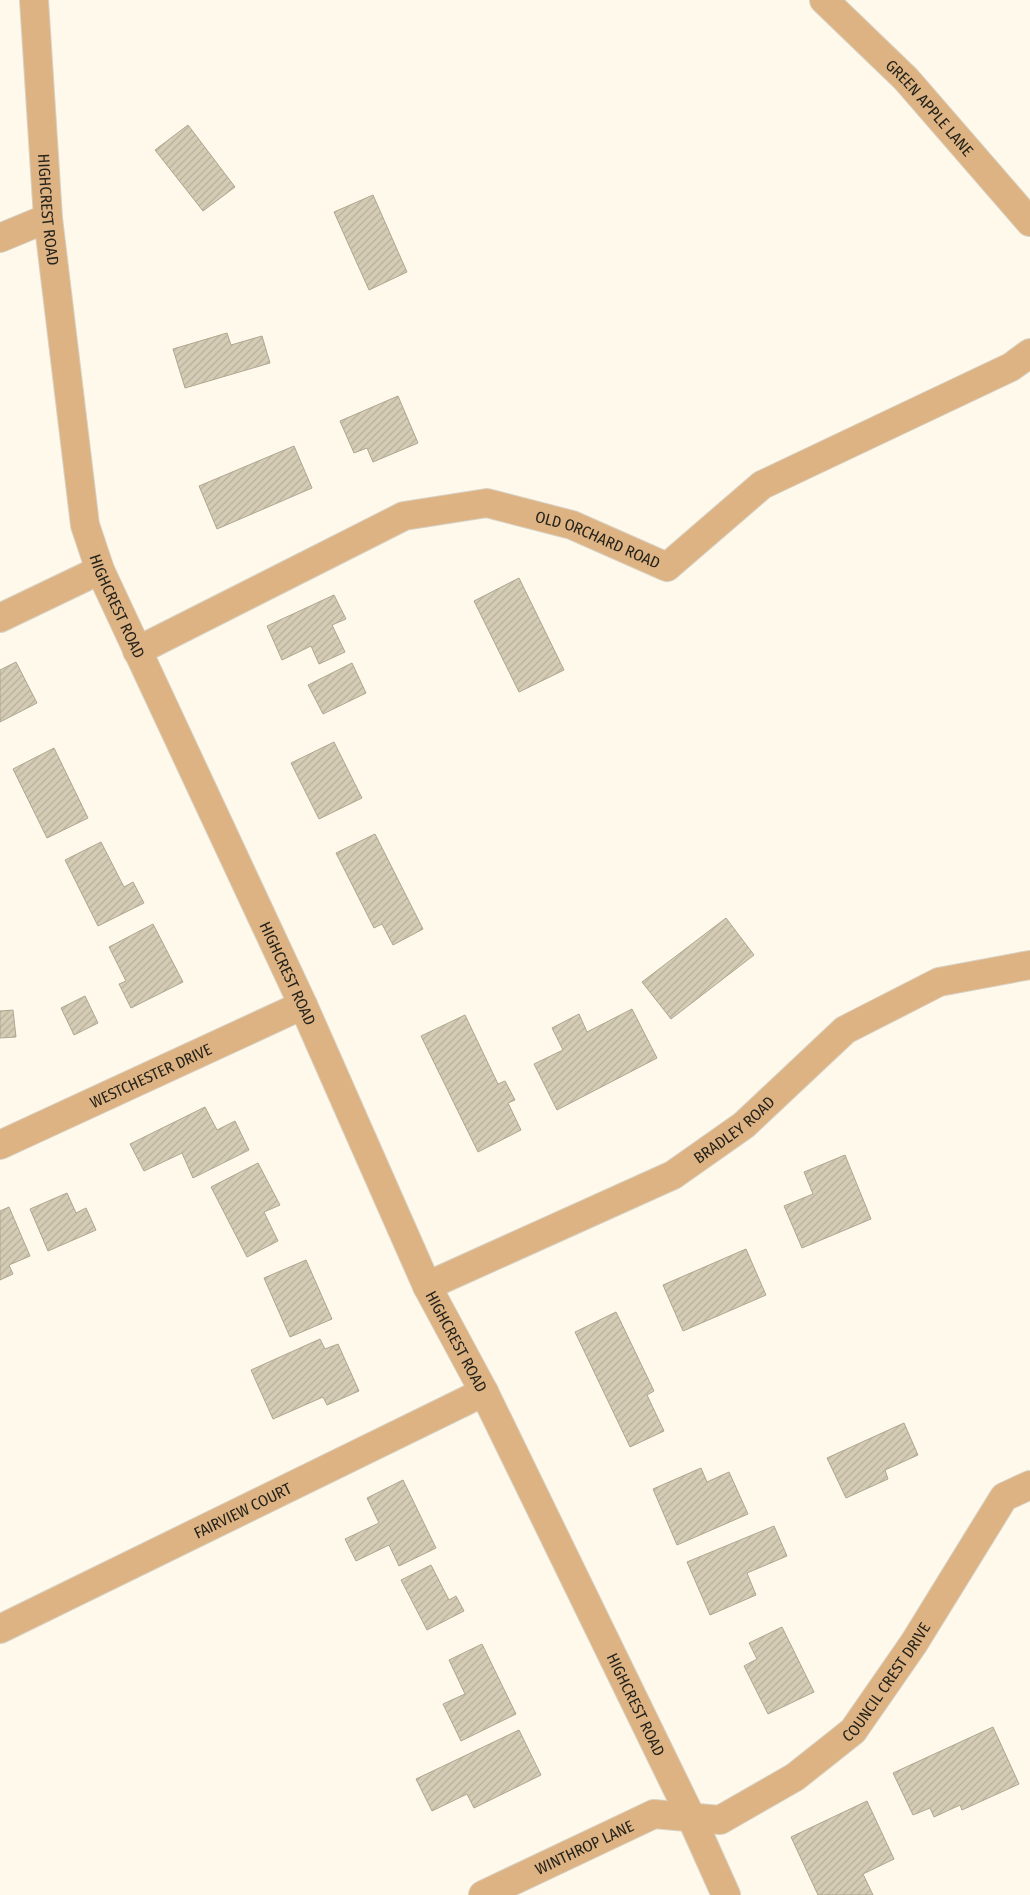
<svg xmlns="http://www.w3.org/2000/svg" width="1030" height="1895" viewBox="0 0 1030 1895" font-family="'Fira Sans Condensed',sans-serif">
  <defs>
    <pattern id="building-hatch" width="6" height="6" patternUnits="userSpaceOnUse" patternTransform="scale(1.25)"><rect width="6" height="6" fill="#d5ccb5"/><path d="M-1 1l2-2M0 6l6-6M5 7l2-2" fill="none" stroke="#b7af9b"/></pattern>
  </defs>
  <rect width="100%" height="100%" fill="#fff9eb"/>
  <g fill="url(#building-hatch)" stroke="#aea690">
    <polygon points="188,125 235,187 203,211 155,150"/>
    <polygon points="373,195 407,272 369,290 334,212"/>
    <polygon points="227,333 231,345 262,336 270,363 185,388 173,349"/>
    <polygon points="398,396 418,443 373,462 367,448 354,453 340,421"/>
    <polygon points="294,446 312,488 217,529 199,486"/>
    <polygon points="519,578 564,670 519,692 474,601"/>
    <polygon points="334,595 346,619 332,625 345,652 319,664 311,646 282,660 267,626"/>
    <polygon points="16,662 37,703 0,722 0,670"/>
    <polygon points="352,663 366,693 323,714 308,685"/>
    <polygon points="334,742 362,798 319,819 291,763"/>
    <polygon points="54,748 88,818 47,838 13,769"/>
    <polygon points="375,834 423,929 393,945 382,924 374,928 336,853"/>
    <polygon points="101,842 124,887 133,882 144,903 98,926 65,860"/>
    <polygon points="726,918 754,955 671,1019 642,982"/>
    <polygon points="153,924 183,982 131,1008 119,984 126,981 109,947"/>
    <polygon points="85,996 98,1023 74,1035 61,1008"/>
    <polygon points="632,1009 657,1058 557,1110 534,1064 563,1050 552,1028 579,1014 587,1032"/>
    <polygon points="13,1010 16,1037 0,1038 0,1011"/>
    <polygon points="465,1015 498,1084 505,1081 515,1100 508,1103 521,1130 478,1152 421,1036"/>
    <polygon points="205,1107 217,1130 235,1121 249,1150 193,1178 182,1153 144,1171 130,1144"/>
    <polygon points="845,1155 871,1219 802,1248 784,1206 813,1194 804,1172"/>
    <polygon points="258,1163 280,1205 264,1212 278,1241 247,1257 211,1187"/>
    <polygon points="67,1193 76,1213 86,1208 96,1230 48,1251 30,1209"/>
    <polygon points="9,1207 30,1256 9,1265 13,1274 0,1280 0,1211"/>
    <polygon points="746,1249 766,1295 683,1331 663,1285"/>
    <polygon points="306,1260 332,1319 290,1337 264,1278"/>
    <polygon points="616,1312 654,1391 647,1395 664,1431 630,1447 575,1332"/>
    <polygon points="320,1339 325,1349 338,1344 359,1391 327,1405 323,1397 273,1419 251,1370"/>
    <polygon points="904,1423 918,1455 885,1470 888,1479 846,1498 827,1458"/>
    <polygon points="701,1468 707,1482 729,1472 748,1514 677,1545 653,1489"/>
    <polygon points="403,1480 436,1548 399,1566 389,1545 356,1561 345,1539 379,1523 367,1498"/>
    <polygon points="774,1526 787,1556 747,1573 756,1595 710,1615 687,1562"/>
    <polygon points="431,1565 449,1600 456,1596 464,1611 427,1630 401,1580"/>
    <polygon points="782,1627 814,1692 768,1714 744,1666 757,1659 749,1643"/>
    <polygon points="482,1644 516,1714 461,1741 443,1704 465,1694 449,1660"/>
    <polygon points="993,1727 1019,1784 962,1810 960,1805 934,1817 930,1808 913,1815 893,1773"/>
    <polygon points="519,1730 541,1775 474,1808 467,1794 432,1811 416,1779"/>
    <polygon points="867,1801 894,1859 863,1874 873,1895 818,1895 791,1837"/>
  </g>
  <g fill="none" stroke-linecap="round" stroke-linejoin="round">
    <defs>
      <g id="minor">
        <path id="s1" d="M34 0 48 218 85 525 100 570 303 1005 427 1286 484 1392 691 1817 726 1895"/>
        <path id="s2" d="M824 0 906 79 1030 222"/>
        <polyline points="0,238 48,218"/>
        <polyline points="0,618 100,570"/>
        <path id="s3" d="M137 651 404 516 487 503 572 525 667 567 762 485 1011 367 1030 353"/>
        <path id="s4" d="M0 1145 303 1005"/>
        <path id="s5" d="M427 1286 673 1175 744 1125 845 1030 939 982 1030 965"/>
        <path id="s6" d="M0 1629 484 1392"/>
        <path id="s7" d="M483 1895 654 1814 720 1820 795 1777 853 1731 914 1643 1004 1497 1030 1485"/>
      </g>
    </defs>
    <use href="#minor" stroke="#d8d2c5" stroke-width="30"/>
    <use href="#minor" stroke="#ddb384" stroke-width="28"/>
  </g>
  <g text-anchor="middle" stroke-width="4" stroke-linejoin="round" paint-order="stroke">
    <g font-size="16" fill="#26231a" stroke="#fff">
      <text dy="6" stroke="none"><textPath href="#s2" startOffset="151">GREEN APPLE LANE</textPath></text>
      <text dy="6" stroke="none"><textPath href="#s1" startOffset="210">HIGHCREST ROAD</textPath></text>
      <text dy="6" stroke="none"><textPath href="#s3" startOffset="500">OLD ORCHARD ROAD</textPath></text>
      <text dy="6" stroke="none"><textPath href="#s1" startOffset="615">HIGHCREST ROAD</textPath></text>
      <text dy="6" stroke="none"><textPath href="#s1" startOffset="1020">HIGHCREST ROAD</textPath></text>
      <text dy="6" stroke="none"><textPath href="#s4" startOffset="166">WESTCHESTER DRIVE</textPath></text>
      <text dy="6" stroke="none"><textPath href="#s5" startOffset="346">BRADLEY ROAD</textPath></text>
      <text dy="6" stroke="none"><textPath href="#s1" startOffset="1425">HIGHCREST ROAD</textPath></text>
      <text dy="6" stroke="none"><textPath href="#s6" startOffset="270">FAIRVIEW COURT</textPath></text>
      <text dy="6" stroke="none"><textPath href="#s7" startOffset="475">COUNCIL CREST DRIVE</textPath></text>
      <text dy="6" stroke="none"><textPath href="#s1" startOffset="1830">HIGHCREST ROAD</textPath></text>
      <text dy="6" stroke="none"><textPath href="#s7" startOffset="112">WINTHROP LANE</textPath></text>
    </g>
  </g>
</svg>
